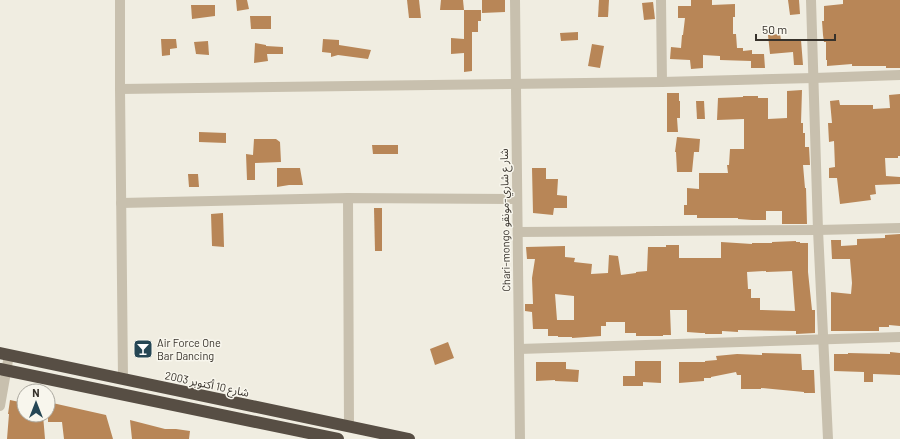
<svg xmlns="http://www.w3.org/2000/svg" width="900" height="439" viewBox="0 0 900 439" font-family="Barlow,'Noto Sans Arabic',sans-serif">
  <rect width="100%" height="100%" fill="#f0ede1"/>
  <g fill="#b88657" fill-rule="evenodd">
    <polygon points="236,0 247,0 249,9 237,11"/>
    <polygon points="407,0 419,0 421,18 409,18"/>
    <polygon points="441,0 463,0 464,10 440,10"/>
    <polygon points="482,0 505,0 505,12 482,13"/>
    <polygon points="599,0 609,0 608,17 598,17"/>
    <polygon points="691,0 712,0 712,5 735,4 735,17 733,17 733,34 736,34 737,48 743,48 743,51 752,50 752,54 764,54 765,68 751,68 751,61 720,60 720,56 703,55 703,68 691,69 690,60 670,59 671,47 681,48 682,35 683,35 685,18 678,18 678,6 691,6"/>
    <polygon points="788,0 799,0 800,14 790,15"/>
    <polygon points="843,0 900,0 900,68 886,68 886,66 852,66 852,64 827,66 827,60 826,60 826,42 824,42 823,35 822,21 824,21 824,6 843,4"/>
    <polygon points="653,2 655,19 644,20 642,3"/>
    <polygon points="191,5 215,5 215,16 192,19"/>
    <polygon points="464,10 481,10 481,21 478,21 478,32 472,32 472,71 464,72 464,53 451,54 451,38 464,39"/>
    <polygon points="250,16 271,16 271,29 251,29"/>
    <polygon points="578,32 578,40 561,41 560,33"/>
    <polygon points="780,34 781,40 801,40 803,65 794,65 793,52 770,54 768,35"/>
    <polygon points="161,39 176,39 177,48 170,49 170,55 162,56"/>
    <polygon points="323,39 339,40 339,45 371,50 368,59 338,55 331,57 331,53 322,52"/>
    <polygon points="208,41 209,55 196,54 194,42"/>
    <polygon points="255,43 266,45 266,46 283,47 283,54 267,54 268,61 254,63"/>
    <polygon points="592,44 604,46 600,68 588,66"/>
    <polygon points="802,90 801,123 803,123 803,133 805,133 805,147 809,147 810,165 803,165 805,188 806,188 807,224 782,224 782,211 766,211 766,220 752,220 738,219 738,218 697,218 697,215 684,215 684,205 687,205 687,188 699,189 699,173 728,173 727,165 729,165 730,149 744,149 744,119 717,120 718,98 743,97 743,96 758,96 758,98 768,98 768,119 787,118 787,91"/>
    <polygon points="667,93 679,93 679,101 680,101 680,118 677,118 678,132 667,132"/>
    <polygon points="900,94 900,156 898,156 898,158 885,158 886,176 900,177 900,184 875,185 876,194 870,195 871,200 840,204 837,178 829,178 829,168 835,167 834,141 829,142 828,123 832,123 830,101 839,100 840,105 873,105 873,109 890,108 889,95"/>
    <polygon points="696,101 704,101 705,119 697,119"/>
    <polygon points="199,132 226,133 226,143 199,142"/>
    <polygon points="677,137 700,139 699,152 694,152 692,172 677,172 676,152 675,152"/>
    <polygon points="254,139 276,139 280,142 281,162 255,163 255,180 247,180 246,154 253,155"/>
    <polygon points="372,145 398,145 398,154 373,154"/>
    <polygon points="277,168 300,168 303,185 289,185 277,187"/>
    <polygon points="532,168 546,168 546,179 558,179 557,195 567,196 567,208 554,208 553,215 533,213"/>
    <polygon points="188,174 198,174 199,187 189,187"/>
    <polygon points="374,208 382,208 382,251 375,251"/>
    <polygon points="223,213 224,247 212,246 211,214"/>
    <polygon points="900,234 900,326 889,325 889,327 879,327 879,331 831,331 831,292 851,294 852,283 850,259 832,259 831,240 841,240 841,246 857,245 857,239 885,238 885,235"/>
    <path d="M796 241V242H800V243H808V272L812 310H815V333L796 334V331L738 330V332L722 331V334H705V333H701L687 332V310H670L671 335H663V336H636V333H625V322H606V326H601V336L572 338V337H558V336H548V329H533L532 312 525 311V304H533L532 278 535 259H527L526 247 565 246V257L575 258 574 262 592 264 591 274 608 273 609 255 618 256 621 275 636 273V272L647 271 648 247H666V245H679V258H721V242L752 244V243H772V242ZM766 271V272L792 271 795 311 760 310V298H751V289H748L747 272ZM555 294 574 296V320H557Z"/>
    <polygon points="448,342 454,358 435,365 430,349"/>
    <polygon points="890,352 900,353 900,375 873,374 873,382 864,382 864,372 834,371 834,354 848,354 848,353 890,354"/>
    <polygon points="762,353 801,354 802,370 814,370 815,393 804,393 804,392 761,388 761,389 741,389 741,375 737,375 736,372 711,377 711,378 704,378 704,381 679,383 679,362 705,362 705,361 717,360 716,356 737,354 762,355"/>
    <polygon points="635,361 661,361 661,383 643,382 643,386 623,386 623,376 635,376"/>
    <polygon points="536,362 566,362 566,369 579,370 578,382 555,381 555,380 536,381"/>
    <polygon points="10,400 24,403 24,415 43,415 45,439 7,439 9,414 8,414"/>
    <polygon points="48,402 106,415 113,439 64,439 62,422 48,422"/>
    <polygon points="130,420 165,429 176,429 190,431 189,439 132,439"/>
  </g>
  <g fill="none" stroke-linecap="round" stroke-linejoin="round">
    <g stroke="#c8c0ae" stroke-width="10">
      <polyline points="120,0 120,89 123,379"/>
      <polyline points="515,0 520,439"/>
      <polyline points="661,0 662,82"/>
      <polyline points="811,0 818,230 828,439"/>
      <polyline points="120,89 662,82 814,78 900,75"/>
      <polyline points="348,198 349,427"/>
      <polyline points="121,203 348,198 517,199"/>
      <polyline points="518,232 818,230 900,228"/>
      <polyline points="519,349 900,337"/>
      <polyline points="0,406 9,355"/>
    </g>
    <g stroke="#574e44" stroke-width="12">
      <polyline points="0,353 409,439"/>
      <polyline points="0,369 338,439"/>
    </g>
  </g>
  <defs>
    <symbol id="bar-square" viewBox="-11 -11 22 22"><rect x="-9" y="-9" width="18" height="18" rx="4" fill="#254654" stroke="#f8f6ed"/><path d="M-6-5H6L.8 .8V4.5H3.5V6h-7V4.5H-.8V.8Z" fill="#fff"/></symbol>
  </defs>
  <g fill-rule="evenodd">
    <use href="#bar-square" x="132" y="338" width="22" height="22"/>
  </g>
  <g text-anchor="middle" stroke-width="3" stroke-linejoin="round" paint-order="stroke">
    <g font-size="11" fill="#37322b" stroke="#f8f6ed">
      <text transform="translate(505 220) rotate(-91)" y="4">Chari-mongo شار ع شاري-مونقو</text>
      <text transform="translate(207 384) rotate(12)" y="4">شارع 10 أكتوبر 2003</text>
    </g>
    <g font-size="11" fill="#37322b" stroke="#f8f6ed" text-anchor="start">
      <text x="157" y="347">Air Force One<tspan x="157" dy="13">Bar Dancing</tspan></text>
    </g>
  </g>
  <g transform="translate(36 403)"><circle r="19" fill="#f8f6ed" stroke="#aba89f"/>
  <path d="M0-3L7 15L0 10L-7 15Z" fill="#254654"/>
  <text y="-6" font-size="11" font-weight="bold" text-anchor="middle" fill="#37322b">N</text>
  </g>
  <path d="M756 34v6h79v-6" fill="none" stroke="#37322b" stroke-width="2"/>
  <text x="762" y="34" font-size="12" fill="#37322b" stroke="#f8f6ed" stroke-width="3" paint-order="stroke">50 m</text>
</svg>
